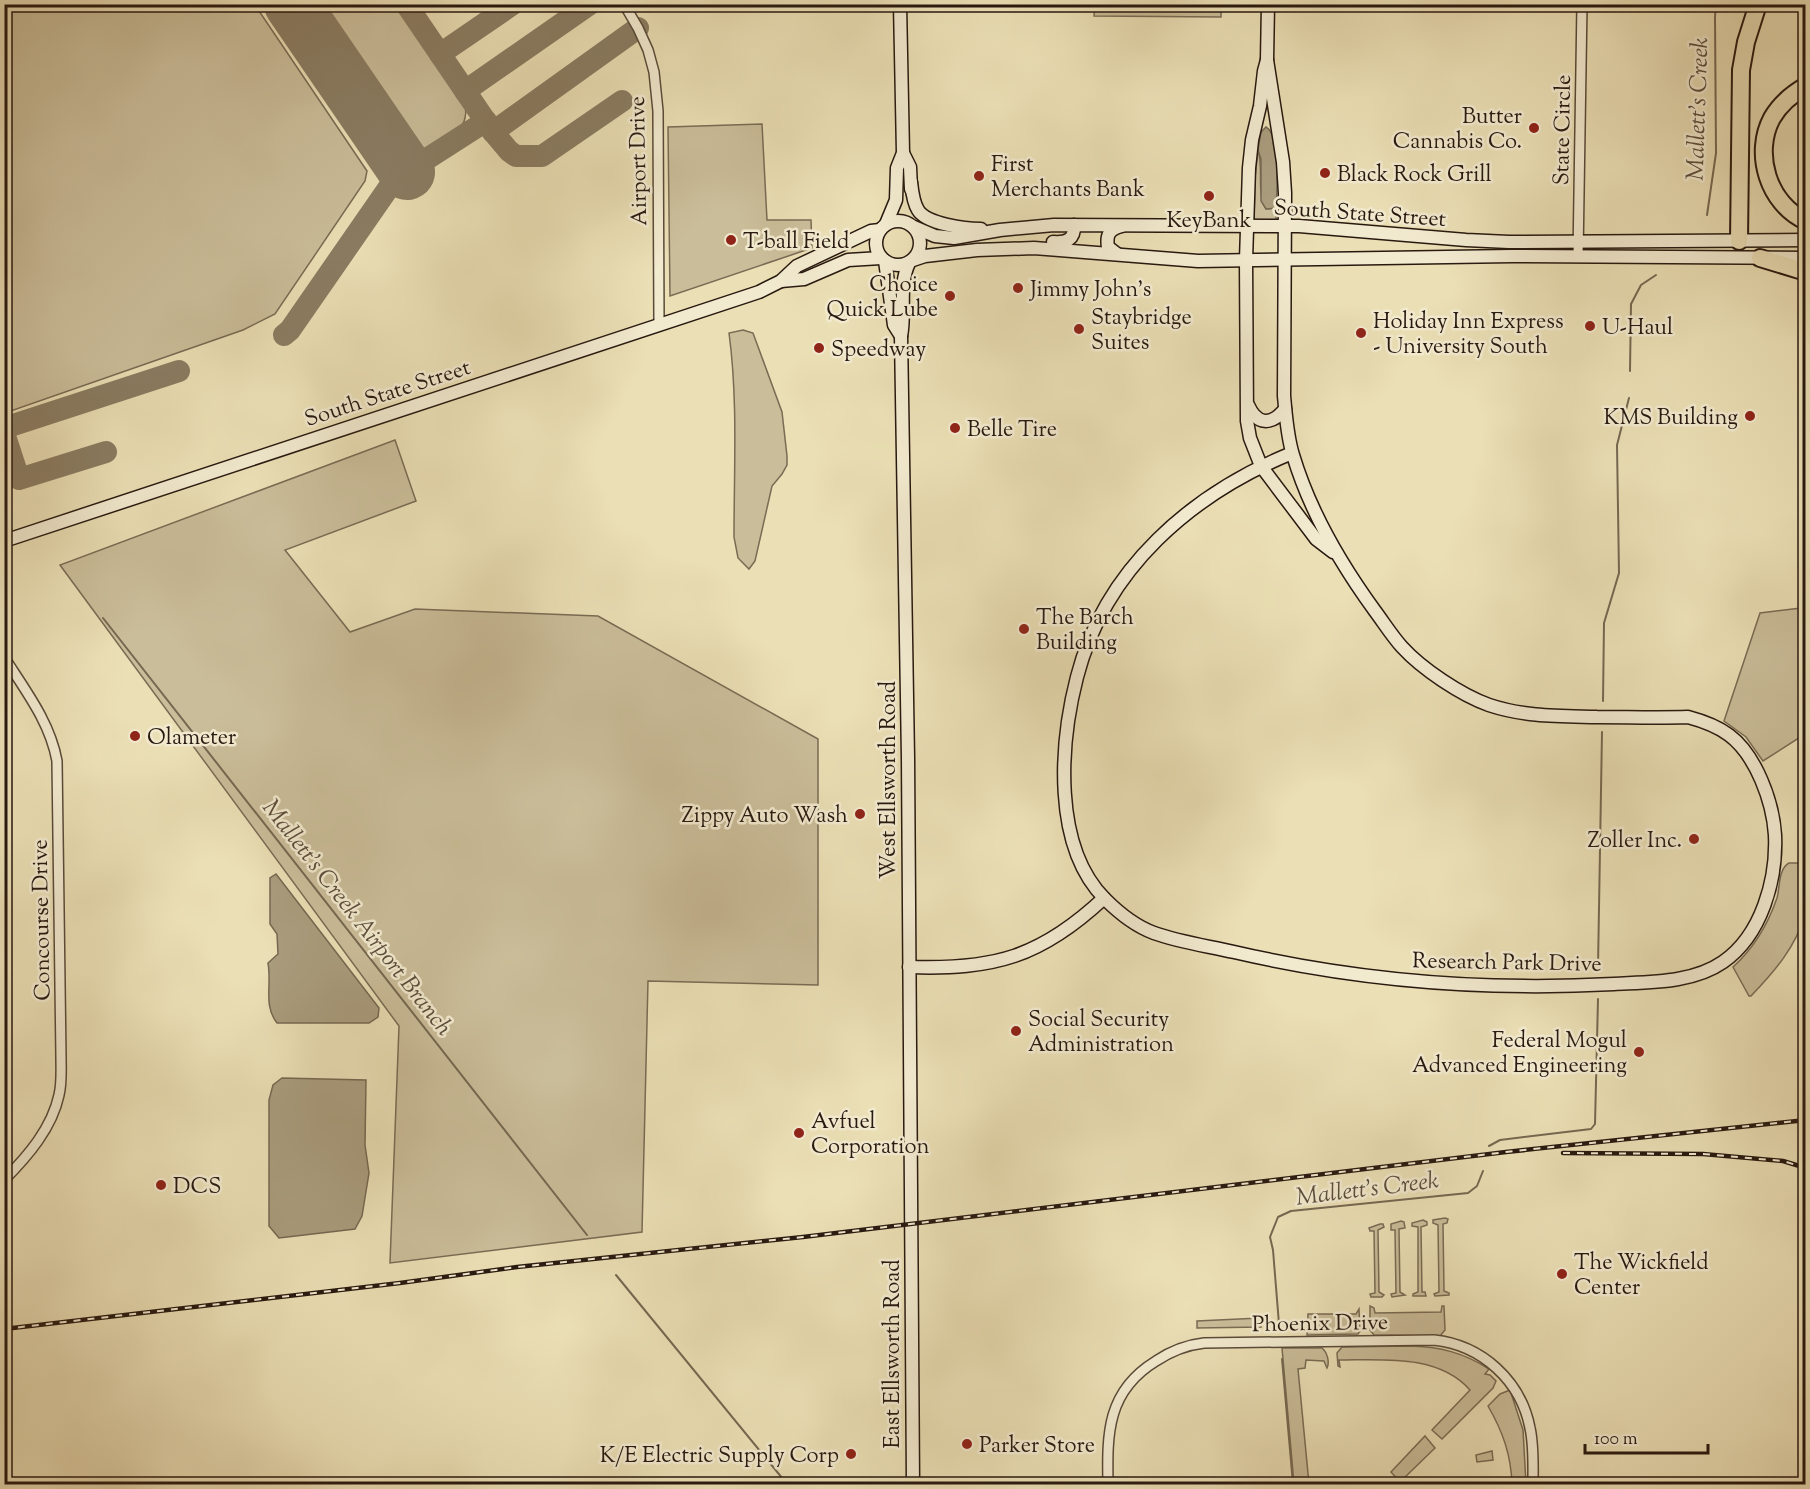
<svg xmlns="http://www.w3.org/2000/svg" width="1810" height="1489" viewBox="0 0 1810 1489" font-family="'Sorts Mill Goudy',serif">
  <rect width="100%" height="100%" fill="#ebdfb5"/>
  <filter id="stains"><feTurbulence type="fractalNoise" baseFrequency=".00333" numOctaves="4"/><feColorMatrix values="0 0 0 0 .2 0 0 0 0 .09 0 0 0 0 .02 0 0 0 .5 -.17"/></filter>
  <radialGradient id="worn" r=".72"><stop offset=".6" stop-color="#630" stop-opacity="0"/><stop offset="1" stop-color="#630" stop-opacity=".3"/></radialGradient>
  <g fill="#cabd99" stroke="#796b54" stroke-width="1.5">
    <polygon points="1095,4 1221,5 1221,17 1094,16"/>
    <polygon points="4,5 255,5 367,171 365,181 275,314 243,330 5,413"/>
    <path d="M314 5H398L462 95C465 102 467 110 465 118 461 137 432 159 414 148Z"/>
    <polygon points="762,124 767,220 811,220 812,248 670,296 668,127"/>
    <path d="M1258 150C1264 169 1256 192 1266 209L1276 208V220H1254L1255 178Z"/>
    <path d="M743 330 753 333 782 412 787 456V465L782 474 772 486 755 561 749 569 738 558 734 537C734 469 738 400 729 333Z"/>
    <polygon points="395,440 416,501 285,550 350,632 415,609 598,616 818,739 818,985 648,981 642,1232 390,1263 399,1026 60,565"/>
    <polygon points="1805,590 1805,734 1763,761 1746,737 1724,721 1760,613 1801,608"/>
    <path d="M1789 863H1805C1806 879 1809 899 1805 914 1796 947 1774 972 1751 996H1749L1733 967C1753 949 1768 924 1777 898 1780 888 1778 869 1789 863Z"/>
    <polygon points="1445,1218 1448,1219 1447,1223 1443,1224 1444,1291 1449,1293 1449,1295 1435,1296 1434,1294 1439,1292 1438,1225 1433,1223 1433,1220"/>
    <polygon points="1423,1220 1427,1222 1427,1225 1421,1227 1422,1292 1425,1292 1426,1296 1413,1296 1413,1294 1418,1292 1418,1227 1412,1226 1412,1223"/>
    <polygon points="1401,1221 1404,1222 1405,1228 1399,1229 1400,1292 1405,1295 1392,1297 1391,1294 1396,1293 1395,1230 1391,1230 1391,1224"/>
    <polygon points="1380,1224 1383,1224 1384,1227 1378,1230 1379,1292 1384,1295 1382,1297 1371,1297 1370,1294 1375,1293 1374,1231 1370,1231 1369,1228"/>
    <polygon points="1370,1306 1374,1308 1375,1313 1441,1312 1442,1306 1444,1306 1445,1330 1440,1336 1374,1335 1370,1330"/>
    <polygon points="1359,1309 1360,1331 1358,1334 1307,1335 1308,1314 1356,1314"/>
    <polygon points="1260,1318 1261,1327 1197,1328 1197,1321"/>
    <path d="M1412 1346C1441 1347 1464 1353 1489 1369L1485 1374 1490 1375 1496 1381 1493 1388 1442 1439 1432 1430 1470 1390C1438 1354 1383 1360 1339 1360L1340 1367 1338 1366 1337 1353 1342 1347Z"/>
    <path d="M1282 1348H1322C1327 1352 1330 1362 1327 1368L1324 1361 1306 1360 1305 1368 1298 1369 1309 1484H1294Z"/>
    <path d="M1510 1390 1523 1430 1526 1484H1512C1511 1455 1503 1432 1488 1406L1500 1394Z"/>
    <polygon points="1425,1436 1435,1448 1400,1482 1391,1472"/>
    <polygon points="1492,1451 1493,1460 1477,1462 1476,1455"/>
  </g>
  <g fill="#a99c7d" stroke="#756851" stroke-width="1.5">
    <path d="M1266 127C1281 135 1277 191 1276 208L1266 209 1261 201V159L1258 150 1261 132Z"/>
    <path d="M276 874 379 1008 378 1017 369 1023H277C263 1005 272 986 268 963L278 954 277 934 270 924V878Z"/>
    <polygon points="282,1078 366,1080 365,1145 369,1173 362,1216 355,1229 279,1238 269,1226 269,1100 273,1085"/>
  </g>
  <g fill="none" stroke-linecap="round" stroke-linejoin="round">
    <g stroke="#756851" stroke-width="2">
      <polyline points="1707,215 1716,153 1715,17 1716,4"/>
      <polyline points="1630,371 1631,304 1641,285 1656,275"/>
      <polyline points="103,618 587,1235"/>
      <polyline points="1603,701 1604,623 1619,573 1617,445 1629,398"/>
      <polyline points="1598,967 1602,732"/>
      <polyline points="1489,1146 1500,1140 1591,1129 1595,1124 1598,999"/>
      <polyline points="616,1275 787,1484"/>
      <polyline points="1279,1324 1273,1250 1270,1237 1278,1217 1291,1211 1468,1193 1477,1186 1483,1171"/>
      <polyline points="1282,1359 1293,1484"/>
    </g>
    <g stroke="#8a7c62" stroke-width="22">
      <polyline points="406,4 493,132 509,151 516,156 542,156 622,101"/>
      <polyline points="440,54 513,4"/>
      <polyline points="465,91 590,4"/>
      <polyline points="493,132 638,28"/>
      <polyline points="284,335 290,330 394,180 486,121"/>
      <polyline points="4,428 179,371"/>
      <polyline points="4,433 19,479 106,452"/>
    </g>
    <polyline stroke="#8a7c62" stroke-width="56" points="292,4 407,172"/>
    <defs>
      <g id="street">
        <polyline points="624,4 638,28 648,50 654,72 658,111 659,324"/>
        <polyline points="1578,256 1582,4"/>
        <path d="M4 657C25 690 50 722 57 761L61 1058C61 1069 62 1083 59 1095 52 1128 28 1156 4 1180"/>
        <path d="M1108 1484C1107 1433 1107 1391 1156 1361 1171 1351 1186 1345 1204 1343L1434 1340C1482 1345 1521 1381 1530 1428 1534 1446 1533 1466 1533 1484"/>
      </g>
      <g id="secondary">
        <polyline points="1268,4 1267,60 1264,71 1260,106 1252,140 1249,168 1246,260 1247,421 1250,438 1261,466 1316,539 1333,552"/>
        <path d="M1267 60 1283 162 1285 193 1284 396C1286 416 1287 436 1293 455 1310 512 1340 563 1375 611 1384 623 1392 636 1402 647 1422 669 1461 695 1489 705 1525 717 1560 716 1597 717 1627 717 1658 718 1688 717 1703 721 1717 726 1729 735 1756 755 1773 802 1775 835 1777 879 1762 935 1723 962 1693 983 1650 982 1614 984 1486 991 1359 981 1234 952 1208 946 1179 942 1154 933 1135 926 1119 913 1105 899 1052 846 1060 743 1077 677 1105 568 1192 494 1292 453"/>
        <polyline points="903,153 910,167 911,189"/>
        <path d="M911 182C912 191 913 202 918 210 926 224 966 229 981 229"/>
        <circle cx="898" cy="243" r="22"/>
        <polyline points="886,224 896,200 897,168 903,153 900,4"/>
        <polyline points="914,227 935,236 954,238 1000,230 1054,225 1299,226 1466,240 1509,242 1806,240"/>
        <path d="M1053 242C1066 243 1075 240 1074 225"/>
        <path d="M1117 254 1108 247C1106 235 1109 229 1122 226"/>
        <polyline points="913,260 925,256 977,250 1034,248 1198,261 1512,256 1806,258"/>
        <polyline points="885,261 894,325 901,336"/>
        <path d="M909 263C898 286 906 312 901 336L908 758 913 1484"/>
        <polyline points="781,281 804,279 848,260 881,258"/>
        <path d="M1248 405C1257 425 1271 426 1285 409"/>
        <polyline points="4,541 759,292 781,281 797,266 871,231 880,230"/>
        <path d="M909 967C994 970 1041 957 1104 898"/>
      </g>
      <g id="highway">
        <path d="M1806 86C1792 94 1780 104 1772 118 1753 153 1768 204 1806 221"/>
        <polyline points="1739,241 1741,70 1746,42 1758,4"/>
        <polyline points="1760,258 1806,272"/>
      </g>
    </defs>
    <use href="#street" stroke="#594a39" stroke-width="12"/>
    <use href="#secondary" stroke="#281910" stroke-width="15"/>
    <use href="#highway" stroke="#281910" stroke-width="20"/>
    <use href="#street" stroke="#f2eacf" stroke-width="9"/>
    <use href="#secondary" stroke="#f2eacf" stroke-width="12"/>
    <use href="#highway" stroke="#ebdfb5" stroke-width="16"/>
    <defs>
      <g id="rail">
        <polyline points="1563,1153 1703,1154 1783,1161 1806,1168"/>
        <polyline points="4,1329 400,1283 517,1267 803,1237 1506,1152 1806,1120"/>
      </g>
    </defs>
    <use href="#rail" stroke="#281910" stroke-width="4.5"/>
    <use href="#rail" stroke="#f2eacf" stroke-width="2" stroke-dasharray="7" stroke-linecap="butt"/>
  </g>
  <g fill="#8f2418" stroke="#f2eacf" stroke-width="2">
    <circle cx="1534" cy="128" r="6"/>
    <circle cx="1325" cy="173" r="6"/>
    <circle cx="979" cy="176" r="6"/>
    <circle cx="1209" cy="196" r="6"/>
    <circle cx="731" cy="240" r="6"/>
    <circle cx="1018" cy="288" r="6"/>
    <circle cx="950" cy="296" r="6"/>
    <circle cx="1590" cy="326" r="6"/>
    <circle cx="1079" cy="329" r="6"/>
    <circle cx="1361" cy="333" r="6"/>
    <circle cx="819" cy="348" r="6"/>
    <circle cx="1750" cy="416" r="6"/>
    <circle cx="955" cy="428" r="6"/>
    <circle cx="1024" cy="629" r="6"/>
    <circle cx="135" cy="736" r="6"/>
    <circle cx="860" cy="814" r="6"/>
    <circle cx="1694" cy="839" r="6"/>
    <circle cx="1016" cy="1031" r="6"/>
    <circle cx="1639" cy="1052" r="6"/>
    <circle cx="799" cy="1133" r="6"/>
    <circle cx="161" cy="1185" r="6"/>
    <circle cx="1562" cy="1274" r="6"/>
    <circle cx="967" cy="1444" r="6"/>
    <circle cx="851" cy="1454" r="6"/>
  </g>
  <g text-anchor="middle" stroke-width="5" stroke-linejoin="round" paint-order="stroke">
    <g font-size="22" fill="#281910" stroke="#f2eacf" text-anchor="start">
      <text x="1522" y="123" text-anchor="end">Butter<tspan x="1522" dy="25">Cannabis Co.</tspan></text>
      <text x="991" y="171">First<tspan x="991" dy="25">Merchants Bank</tspan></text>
      <text x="1337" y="181">Black Rock Grill</text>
      <text x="1209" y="227" text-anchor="middle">KeyBank</text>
      <text x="743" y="248">T-ball Field</text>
      <text x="938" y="291" text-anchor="end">Choice<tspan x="938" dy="25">Quick Lube</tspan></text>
      <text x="1030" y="296">Jimmy John's</text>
      <text x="1091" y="324">Staybridge<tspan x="1091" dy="25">Suites</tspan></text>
      <text x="1373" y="328">Holiday Inn Express<tspan x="1373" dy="25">- University South</tspan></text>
      <text x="1602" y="334">U-Haul</text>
      <text x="831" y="356">Speedway</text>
      <text x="1738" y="424" text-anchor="end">KMS Building</text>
      <text x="967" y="436">Belle Tire</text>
      <text x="1036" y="624">The Barch<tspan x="1036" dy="25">Building</tspan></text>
      <text x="147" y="744">Olameter</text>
      <text x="848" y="822" text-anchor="end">Zippy Auto Wash</text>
      <text x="1682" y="847" text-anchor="end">Zoller Inc.</text>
      <text x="1028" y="1026">Social Security<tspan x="1028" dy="25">Administration</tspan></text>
      <text x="1627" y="1047" text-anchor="end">Federal Mogul<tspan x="1627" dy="25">Advanced Engineering</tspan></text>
      <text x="811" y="1128">Avfuel<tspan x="811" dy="25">Corporation</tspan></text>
      <text x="173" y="1193">DCS</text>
      <text x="1574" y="1269">The Wickfield<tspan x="1574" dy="25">Center</tspan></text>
      <text x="979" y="1452">Parker Store</text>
      <text x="839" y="1462" text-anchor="end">K/E Electric Supply Corp</text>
    </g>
    <g font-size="22" fill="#281910" stroke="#f2eacf">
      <text transform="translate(1561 130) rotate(-89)" y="8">State Circle</text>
      <text transform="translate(637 161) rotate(-91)" y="8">Airport Drive</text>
      <text transform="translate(1360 212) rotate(4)" y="8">South State Street</text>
      <text transform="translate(387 392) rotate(-18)" y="8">South State Street</text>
      <text transform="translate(887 780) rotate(-90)" y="8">West Ellsworth Road</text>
      <text transform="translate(40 920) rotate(-91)" y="8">Concourse Drive</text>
      <text transform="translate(1507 961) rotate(1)" y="8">Research Park Drive</text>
      <text transform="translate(1320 1322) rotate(-1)" y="8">Phoenix Drive</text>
      <text transform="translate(891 1354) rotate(-90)" y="8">East Ellsworth Road</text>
    </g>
    <g font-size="24" font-style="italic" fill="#5c4d3c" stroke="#f2eacf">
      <text transform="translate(1697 109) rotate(-88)" y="8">Mallett's Creek</text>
      <text transform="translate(358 917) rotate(52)" y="8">Mallett's Creek Airport Branch</text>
      <text transform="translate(1367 1188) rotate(-7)" y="8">Mallett's Creek</text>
    </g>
  </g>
  <rect width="1810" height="1489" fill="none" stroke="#ebdfb5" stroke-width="24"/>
  <rect x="6" y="6" width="1798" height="1477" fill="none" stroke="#281910" stroke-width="3"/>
  <rect x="12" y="12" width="1786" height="1465" fill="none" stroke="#281910" stroke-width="1.5"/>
  <path d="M1585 1444v9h123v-9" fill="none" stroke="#281910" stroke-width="3"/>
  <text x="1594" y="1444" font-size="18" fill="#281910" stroke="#f2eacf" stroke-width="4.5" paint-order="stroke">100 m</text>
  <rect width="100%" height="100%" filter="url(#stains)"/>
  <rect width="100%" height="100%" fill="url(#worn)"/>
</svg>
